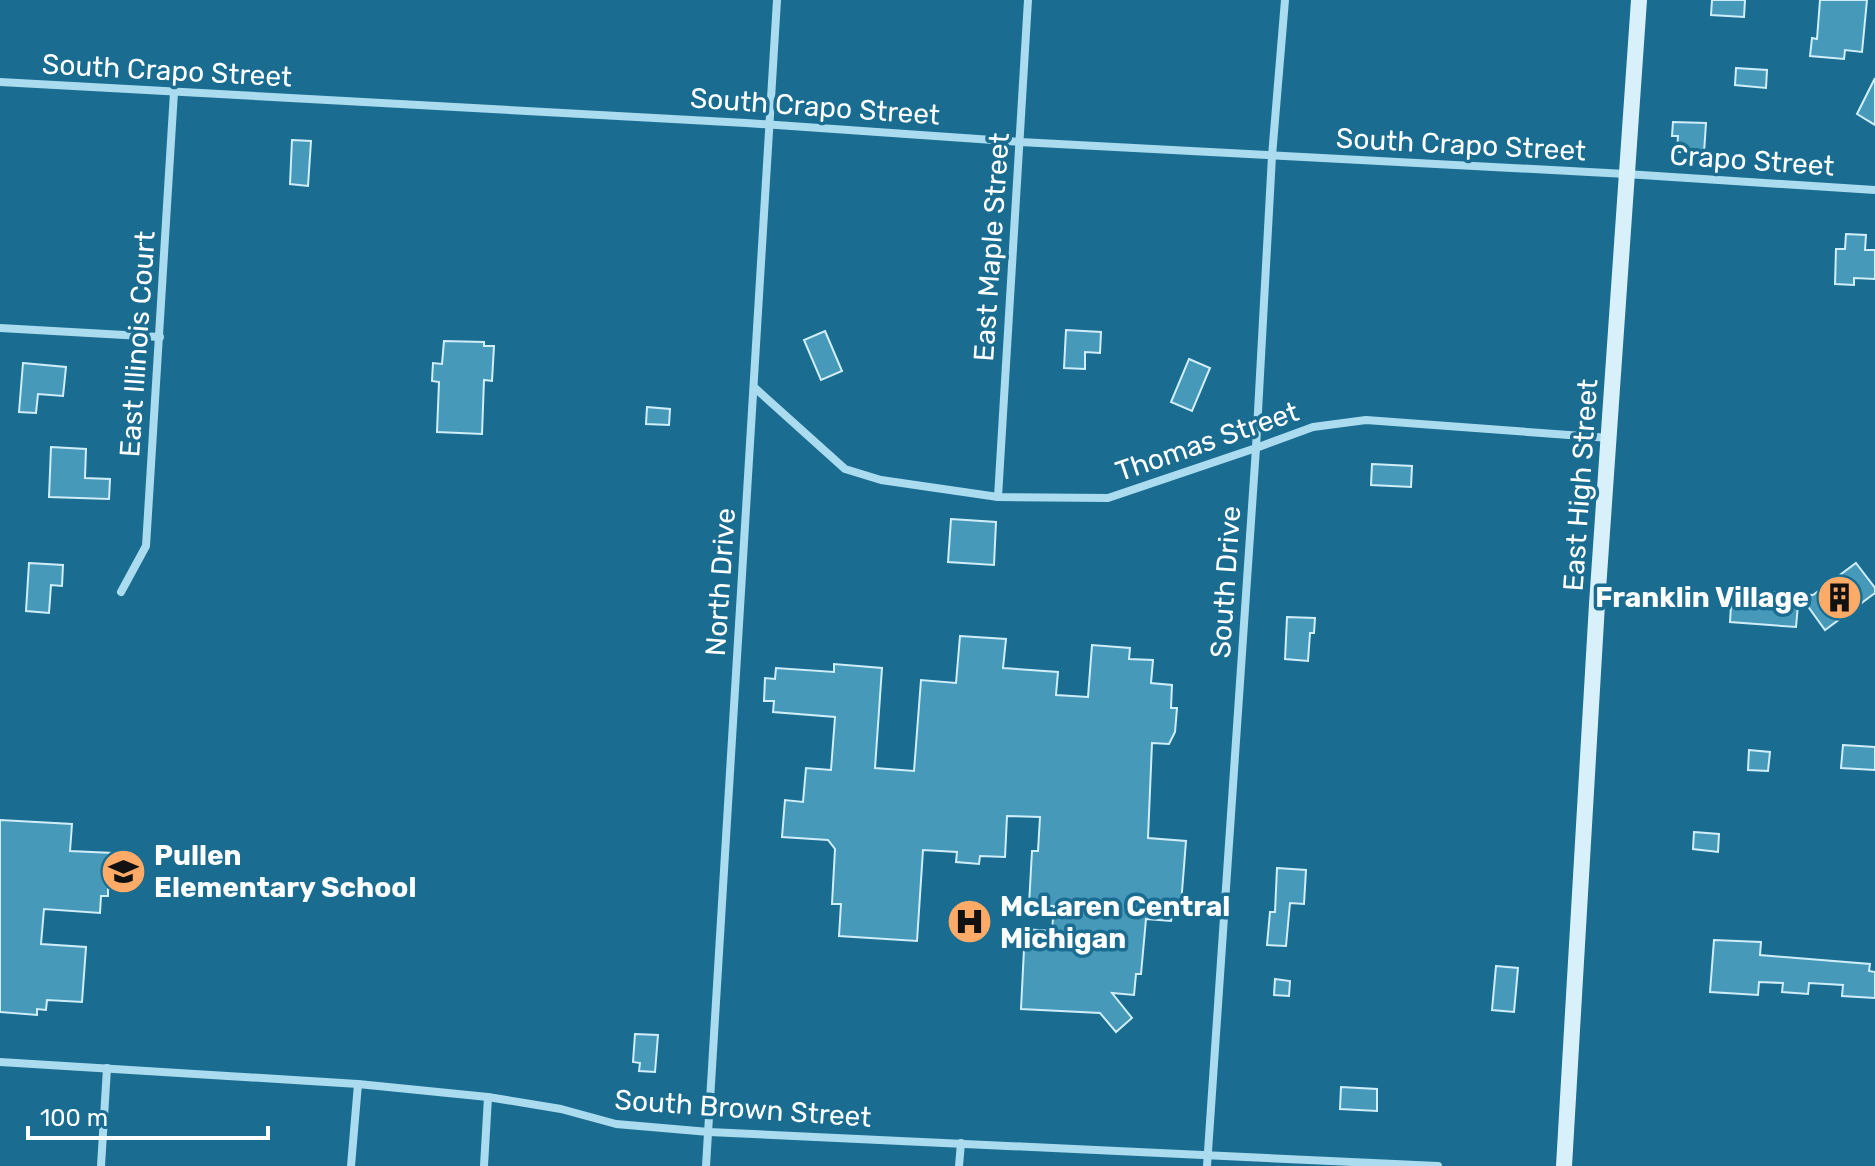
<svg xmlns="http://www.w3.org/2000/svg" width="1875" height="1166" viewBox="0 0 1875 1166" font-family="Rubik,sans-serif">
  <rect width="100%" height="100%" fill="#1a6d91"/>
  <g fill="#4799ba" stroke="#d0eefa" stroke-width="2">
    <polygon points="1712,0 1745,0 1744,17 1711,15"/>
    <polygon points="1820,0 1867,0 1862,52 1845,50 1844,59 1810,56 1812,38 1817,39"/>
    <polygon points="1736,68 1767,70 1766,88 1735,85"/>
    <polygon points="1875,78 1875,125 1857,114"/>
    <polygon points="1673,122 1706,123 1704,153 1677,152 1678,136 1672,136"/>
    <polygon points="292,140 311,141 308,186 290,184"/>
    <polygon points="1846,234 1866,235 1865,250 1875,250 1875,279 1854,278 1854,285 1835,284 1836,249 1845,249"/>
    <polygon points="1066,330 1101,332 1100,353 1085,352 1085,369 1064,368"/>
    <polygon points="825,331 842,371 821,380 804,340"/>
    <polygon points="444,341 484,342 484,346 494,346 492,381 484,380 482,434 437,432 439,382 432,381 433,363 442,364"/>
    <polygon points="1189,359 1210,368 1192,411 1171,402"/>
    <polygon points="23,363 66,367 63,396 38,394 36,413 19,412"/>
    <polygon points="647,407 670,409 669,425 646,424"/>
    <polygon points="51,447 86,449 85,478 110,479 109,499 49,497"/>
    <polygon points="1372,464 1412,466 1411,487 1371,485"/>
    <polygon points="951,519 996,522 994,565 948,562"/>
    <polygon points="29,563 63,565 62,586 51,585 49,613 26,611"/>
    <polygon points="1856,563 1875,588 1875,593 1825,630 1799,594 1796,627 1730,622 1732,589 1813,595"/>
    <polygon points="1287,617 1315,618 1314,633 1310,633 1308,661 1285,659"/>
    <polygon points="960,636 1006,639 1003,668 1058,672 1056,695 1088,697 1092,645 1130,648 1129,659 1153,660 1151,683 1172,685 1171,708 1177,708 1175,732 1169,744 1152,743 1148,838 1186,841 1180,917 1172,916 1171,921 1146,919 1141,974 1136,974 1134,995 1112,993 1132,1018 1116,1032 1100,1013 1021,1009 1025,929 1052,931 1054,906 1029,905 1032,851 1038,851 1040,817 1007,816 1005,857 980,856 979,864 956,862 957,852 923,850 917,941 839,936 841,904 832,904 835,849 828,840 782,837 785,800 803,802 806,768 831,770 835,717 773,712 774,701 764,701 765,678 775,679 776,668 834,672 834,664 882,668 875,768 914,771 921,680 956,683"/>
    <polygon points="1843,745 1875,747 1875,770 1841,768"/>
    <polygon points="1749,750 1770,752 1768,771 1748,770"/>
    <polygon points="0,820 72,824 70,851 113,853 110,889 108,889 108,896 101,896 100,913 44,909 41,944 86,947 82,1002 47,1000 46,1010 37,1009 37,1015 0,1012"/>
    <polygon points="1694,832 1719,834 1718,852 1693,849"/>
    <polygon points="1277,868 1306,870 1304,904 1290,903 1286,946 1267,945 1270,912 1275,912"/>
    <polygon points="1714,940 1761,942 1760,955 1870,964 1869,971 1875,972 1875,998 1842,996 1843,985 1809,983 1808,994 1782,992 1783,983 1759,982 1758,995 1710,992"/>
    <polygon points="1496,966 1518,968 1514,1012 1492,1010"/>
    <polygon points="1275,979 1290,981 1289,996 1274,995"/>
    <polygon points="635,1034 658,1035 655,1072 639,1071 640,1063 633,1062"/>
    <polygon points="1341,1087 1377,1089 1377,1111 1340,1109"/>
  </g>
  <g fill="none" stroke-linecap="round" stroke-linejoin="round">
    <g stroke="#aadbef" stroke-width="8">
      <polyline points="0,82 746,123 1020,142 1626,174 1875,190"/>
      <polyline points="0,328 160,337"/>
      <polyline points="755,388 845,469 881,480 998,497 1108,498 1256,448 1313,427 1366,420 1610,438"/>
      <polyline points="998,497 1028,0"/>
      <polyline points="121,592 146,546 174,92"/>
      <polyline points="0,1062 358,1084 488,1097 561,1109 616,1124 709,1132 1438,1166"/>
      <polyline points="101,1166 107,1068"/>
      <polyline points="351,1166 358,1084"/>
      <polyline points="484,1166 488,1097"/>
      <polyline points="706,1166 777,0"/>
      <polyline points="959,1166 961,1143"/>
      <polyline points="1207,1166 1256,448 1272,156 1285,0"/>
    </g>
    <polyline stroke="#d7f0fa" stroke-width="16" points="1564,1166 1597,604 1639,0"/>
  </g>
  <defs>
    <symbol id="building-disc" viewBox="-11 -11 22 22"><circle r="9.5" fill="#ffab67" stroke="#1a6d91"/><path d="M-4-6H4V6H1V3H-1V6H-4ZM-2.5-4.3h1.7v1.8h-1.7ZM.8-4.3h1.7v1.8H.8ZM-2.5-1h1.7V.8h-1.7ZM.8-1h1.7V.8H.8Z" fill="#111"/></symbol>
    <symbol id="school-disc" viewBox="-11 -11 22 22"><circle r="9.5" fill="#ffab67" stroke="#1a6d91"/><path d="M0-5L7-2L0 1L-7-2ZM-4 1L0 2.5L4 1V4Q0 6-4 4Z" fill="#111"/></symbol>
    <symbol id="hospital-disc" viewBox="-11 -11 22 22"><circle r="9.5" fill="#ffab67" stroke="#1a6d91"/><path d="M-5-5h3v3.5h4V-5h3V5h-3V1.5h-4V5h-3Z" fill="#111"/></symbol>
  </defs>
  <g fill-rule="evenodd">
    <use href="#building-disc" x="1814" y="572" width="51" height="51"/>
    <use href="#school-disc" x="98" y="846" width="51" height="51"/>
    <use href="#hospital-disc" x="944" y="896" width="51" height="51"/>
  </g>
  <g text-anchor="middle" stroke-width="7" stroke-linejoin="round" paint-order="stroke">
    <g font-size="28" fill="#fff" stroke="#1a6d91">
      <text transform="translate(167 70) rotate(3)" y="10">South Crapo Street</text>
      <text transform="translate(815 106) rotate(4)" y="10">South Crapo Street</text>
      <text transform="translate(1461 144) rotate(3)" y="10">South Crapo Street</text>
      <text transform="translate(1752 160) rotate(4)" y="10">Crapo Street</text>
      <text transform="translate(991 247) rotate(-86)" y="10">East Maple Street</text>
      <text transform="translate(137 344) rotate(-86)" y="10">East Illinois Court</text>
      <text transform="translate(1207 441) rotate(-19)" y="10">Thomas Street</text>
      <text transform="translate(1580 485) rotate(-86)" y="10">East High Street</text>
      <text transform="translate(720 582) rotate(-86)" y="10">North Drive</text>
      <text transform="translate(1225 582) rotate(-86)" y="10">South Drive</text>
      <text transform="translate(743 1108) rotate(4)" y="10">South Brown Street</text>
    </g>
    <g font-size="28" font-weight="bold" fill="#fff" stroke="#1a6d91" text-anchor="start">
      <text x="1809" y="607" text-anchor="end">Franklin Village</text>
      <text x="154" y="865">Pullen<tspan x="154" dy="32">Elementary School</tspan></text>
      <text x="1000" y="916">McLaren Central<tspan x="1000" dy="32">Michigan</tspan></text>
    </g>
  </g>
  <path d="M28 1126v12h240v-12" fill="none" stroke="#ffffff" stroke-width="4"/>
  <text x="40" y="1126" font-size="24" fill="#ffffff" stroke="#1a6d91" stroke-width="6" paint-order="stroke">100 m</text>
</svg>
